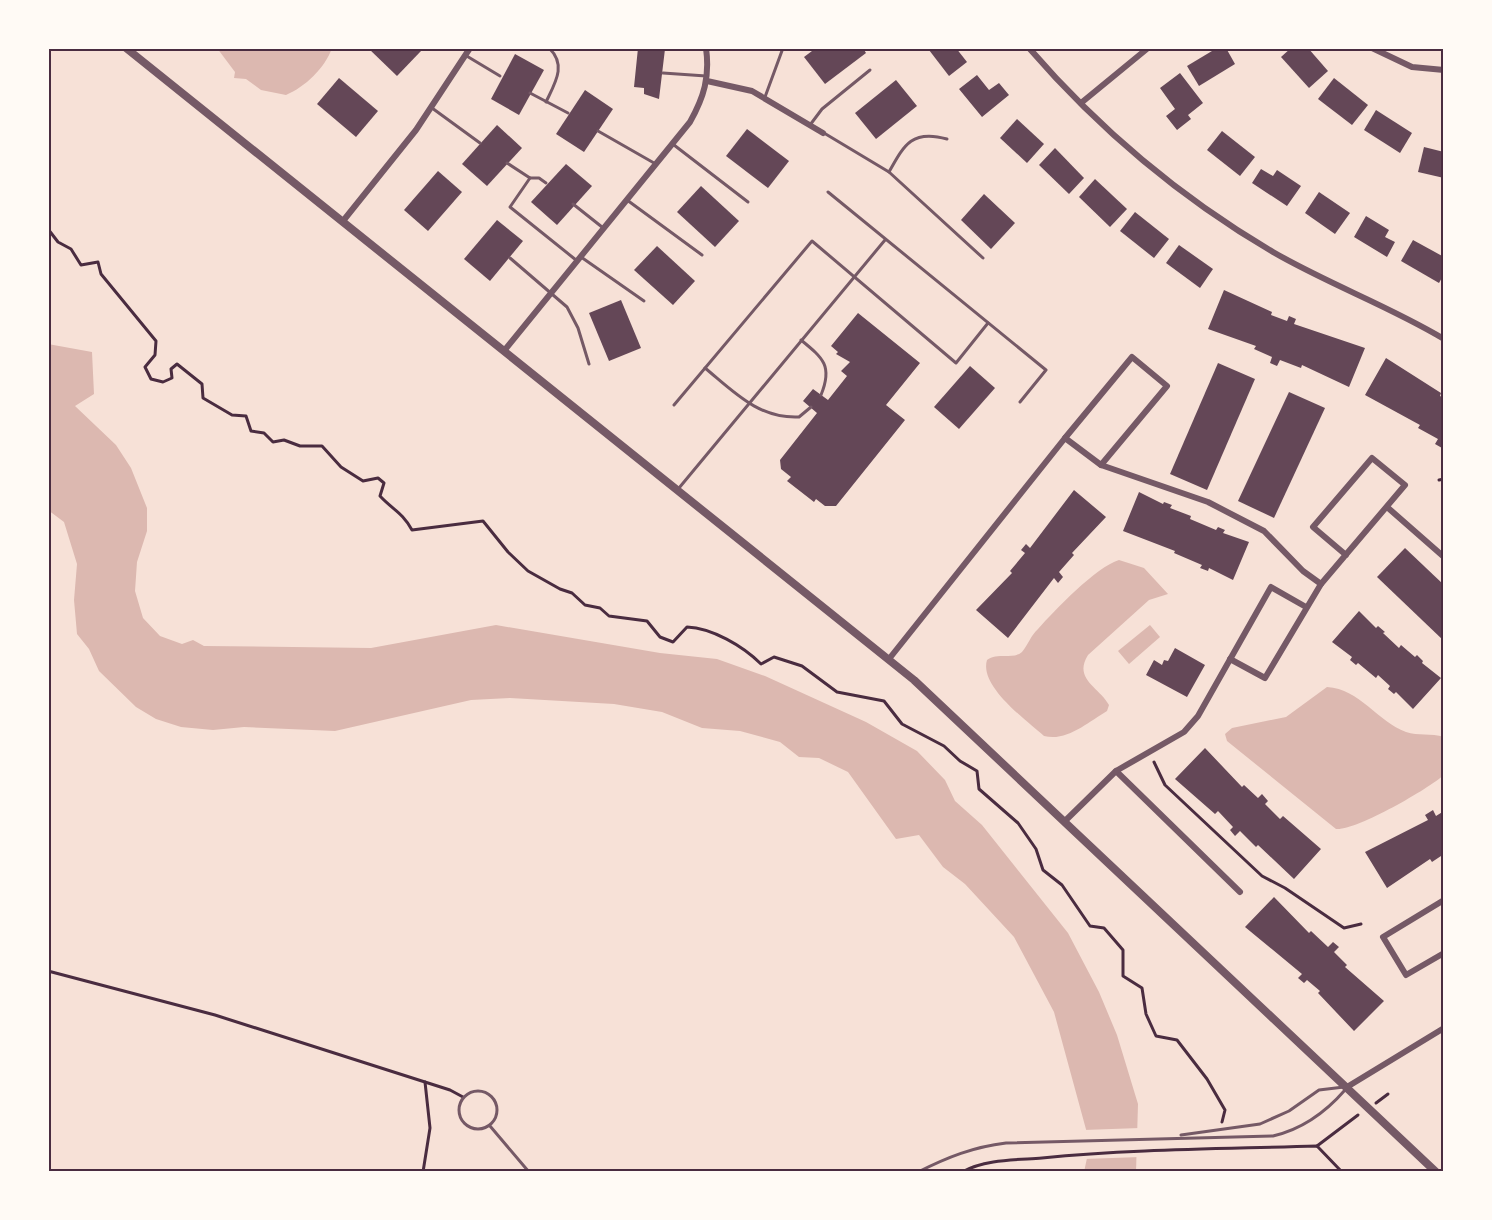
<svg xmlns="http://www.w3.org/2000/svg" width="1492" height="1220" viewBox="0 0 1492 1220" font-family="'Source Sans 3',sans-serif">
  <rect width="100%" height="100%" fill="#f7e1d7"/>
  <g fill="#dcb8b0">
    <path d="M217 48H332C325 68 305 87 286 95L261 90 246 79 234 78 235 72Z"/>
    <polygon points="48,344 92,352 94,394 75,406 116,445 131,468 147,508 147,531 137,562 135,591 143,618 160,636 182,644 193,640 204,646 371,648 496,625 660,653 717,659 765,676 866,722 917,751 945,780 955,801 982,825 1068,933 1099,992 1117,1035 1138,1104 1136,1172 1084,1172 1090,1144 1054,1012 1014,937 965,884 943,867 919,835 896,839 848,772 819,758 799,757 780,742 740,731 702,728 662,712 614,704 510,698 471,700 335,731 244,727 213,730 181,727 156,719 136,707 99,671 89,649 77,634 74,600 77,564 64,522 48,510"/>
    <path d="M1119 560 1144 568 1168 594 1149 600 1088 655C1073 679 1099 687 1109 705L1107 711C1088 722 1067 742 1044 736 1026 720 979 686 987 660 997 652 1013 660 1022 652 1028 645 1031 635 1038 629 1055 610 1096 567 1119 560Z"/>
    <polygon points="1150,625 1160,637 1129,664 1118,651"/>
    <path d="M1327 687C1360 689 1378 722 1406 732 1418 736 1431 733 1444 737V775C1428 789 1356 831 1336 829L1227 741 1225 734 1232 728 1286 717Z"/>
  </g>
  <polygon fill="#f7e1d7" points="1140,1128 1140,1157 1084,1159 1087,1144 1084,1130"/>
  <g fill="#644757">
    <polygon points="368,48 417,48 421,51 397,76"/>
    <polygon points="638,48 665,49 659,99 644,94 644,88 634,87"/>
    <polygon points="816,48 863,48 866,53 825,84 804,57"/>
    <polygon points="932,48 956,48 967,62 949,76 929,50"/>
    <polygon points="1217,48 1226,48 1235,64 1199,86 1187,66"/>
    <polygon points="1291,48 1308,48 1328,71 1309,88 1281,57"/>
    <polygon points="515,54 544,70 519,115 491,99"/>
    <polygon points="1180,73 1203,103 1188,115 1191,119 1177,130 1166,116 1175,109 1160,88"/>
    <polygon points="977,75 989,90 999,83 1009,95 982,117 959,89"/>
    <polygon points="339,78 378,111 356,137 317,104"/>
    <polygon points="1334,78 1368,105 1352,125 1318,99"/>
    <polygon points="896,80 917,106 876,139 855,113"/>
    <polygon points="585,90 613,109 584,152 556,134"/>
    <polygon points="1376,110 1412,133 1400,153 1364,130"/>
    <polygon points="1017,119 1044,144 1027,163 1000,138"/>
    <polygon points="497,125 522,148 487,186 462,164"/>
    <polygon points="747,129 789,161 768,188 726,156"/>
    <polygon points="1222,131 1255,157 1240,176 1207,150"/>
    <polygon points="1424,147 1444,152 1444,178 1418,172"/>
    <polygon points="1055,148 1084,178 1069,194 1039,165"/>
    <polygon points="566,164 592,186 557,225 531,202"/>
    <polygon points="1261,169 1273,176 1277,170 1301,186 1287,206 1252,183"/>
    <polygon points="438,171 462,192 428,231 404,210"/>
    <polygon points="1095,179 1127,209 1110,227 1079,197"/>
    <polygon points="701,186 739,221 715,247 677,212"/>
    <polygon points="1319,192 1350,213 1335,234 1305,213"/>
    <polygon points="984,194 1015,223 991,249 961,220"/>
    <polygon points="1135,212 1169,239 1154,258 1120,231"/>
    <polygon points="1366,216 1389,230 1385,237 1395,242 1387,257 1354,237"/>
    <polygon points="497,220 523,241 490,281 464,259"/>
    <polygon points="1413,240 1444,257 1444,274 1439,283 1401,261"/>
    <polygon points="1179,245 1213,269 1200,288 1166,263"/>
    <polygon points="657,246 695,281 673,305 634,270"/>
    <polygon points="1224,290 1272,312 1271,315 1287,321 1289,316 1296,319 1294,324 1365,348 1349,387 1302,365 1301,368 1280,360 1277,366 1270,363 1272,357 1254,349 1256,346 1208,329"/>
    <polygon points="621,300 641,348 609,361 589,313"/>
    <polygon points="858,313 920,363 886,405 905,420 836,506 825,506 816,499 814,502 787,481 791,477 781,469 780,460 817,413 803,401 813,389 828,400 847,376 841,371 850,362 836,354 838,352 831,346"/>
    <polygon points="1386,358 1441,393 1440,396 1444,398 1442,448 1435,444 1438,439 1418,428 1420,425 1365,395"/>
    <polygon points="1218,363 1255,379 1207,490 1170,474"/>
    <polygon points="970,366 995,388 959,429 934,407"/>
    <polygon points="1289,392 1325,408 1274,518 1238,501"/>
    <polygon points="1074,490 1106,517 1072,553 1074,555 1059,572 1063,577 1058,583 1054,578 1008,638 976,610 1012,573 1010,571 1025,553 1021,550 1026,544 1030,548"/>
    <polygon points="1139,492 1163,504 1164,502 1172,505 1170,508 1191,516 1190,519 1216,530 1218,527 1225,530 1223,533 1249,542 1233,580 1209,568 1208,571 1200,568 1202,565 1174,553 1175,551 1123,531"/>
    <polygon points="1405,548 1444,585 1444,641 1377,577"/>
    <polygon points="1359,611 1376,628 1378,626 1385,632 1383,633 1399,648 1401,645 1415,657 1417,655 1423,661 1422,663 1441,678 1413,709 1396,692 1394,694 1388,689 1390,686 1378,675 1376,678 1358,663 1356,665 1350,660 1352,657 1332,642"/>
    <polygon points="1175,648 1205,665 1187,697 1146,675 1154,660 1162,665 1164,660 1168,661"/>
    <polygon points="1205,748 1242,787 1244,785 1258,798 1262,794 1268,801 1265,804 1280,819 1283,816 1321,849 1294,879 1258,845 1256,847 1240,831 1235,836 1230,830 1233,827 1218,811 1215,814 1175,779"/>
    <polygon points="1433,810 1436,816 1444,811 1444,854 1432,862 1430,859 1387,888 1365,852 1428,820 1425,815"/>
    <polygon points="1274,897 1309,933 1311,931 1328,947 1333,942 1339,947 1334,952 1347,965 1345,967 1384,1001 1354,1031 1318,993 1320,991 1307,980 1304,983 1298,978 1302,974 1245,927"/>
  </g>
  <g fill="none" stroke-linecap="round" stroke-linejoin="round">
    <g stroke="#4a2c40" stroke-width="3">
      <path d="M48 229 58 242 71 249 81 265 98 262 101 274 156 341 155 355 145 367 151 379 163 382 172 378 171 369 177 364 202 384 203 398 232 415 246 416 251 431 264 433 273 442 284 440 300 446H322L341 467 363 481 378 478 384 483 380 496C393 510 402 512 412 530L483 521 508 552 528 571 560 589 572 593 585 605 600 608 609 616 647 621 660 637 673 642 687 627C712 628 743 646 761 664L774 657 802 666 837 692 884 701 902 724 944 746 960 761 977 771 979 789 1018 823 1036 849 1043 870 1062 885 1090 926 1104 928 1123 950V976L1142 988 1146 1014 1156 1036 1177 1040 1207 1079 1225 1110 1222 1122"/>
      <polyline points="1439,480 1444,479"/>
      <polyline points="1154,762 1165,785 1262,876 1285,888 1344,928 1361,924"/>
      <polyline points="48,971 215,1015 450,1090 463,1097"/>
      <polyline points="1376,1103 1388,1094"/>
      <polyline points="1317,1146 1358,1115"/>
      <polyline points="423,1172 430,1128 425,1082"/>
      <path d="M962 1172C985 1159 1016 1160 1042 1158 1133 1149 1225 1149 1317 1146L1342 1172"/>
    </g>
    <g stroke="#755966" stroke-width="3">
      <polyline points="465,55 500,76"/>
      <polyline points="663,73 706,76"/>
      <polyline points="530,93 568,113"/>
      <polyline points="765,97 783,48"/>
      <path d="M546 102C555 83 567 65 549 48"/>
      <polyline points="432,108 480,143"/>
      <polyline points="810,125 822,109 870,70"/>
      <polyline points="598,131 654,163"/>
      <polyline points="824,133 889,172 983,258"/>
      <polyline points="674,145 748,202"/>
      <polyline points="507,163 530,178 510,207 576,260"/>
      <path d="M889 172C904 145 912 129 947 139"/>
      <polyline points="530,178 539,178 546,183"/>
      <polyline points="828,192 1046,370 1020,402"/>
      <polyline points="627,200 702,255"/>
      <polyline points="573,204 602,227"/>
      <polyline points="581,257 644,301"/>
      <polyline points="510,258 567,307 578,328 589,364"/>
      <path d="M801 340C823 358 833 366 821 395"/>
      <path d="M705 368C734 392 759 419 799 417L811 407"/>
      <polyline points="674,405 812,241 956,363 988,323"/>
      <polyline points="679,488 885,240"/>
      <circle cx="478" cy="1110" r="19"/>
      <polyline points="490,1126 529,1172"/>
      <polyline points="1181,1135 1260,1124 1289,1111 1319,1090 1344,1087"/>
      <path d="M918 1172C948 1157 973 1147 1006 1143L1273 1136C1303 1129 1325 1113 1345 1090"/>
    </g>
    <g stroke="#755966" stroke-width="6">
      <path d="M1029 48C1099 129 1181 198 1273 252 1328 284 1389 306 1444 339"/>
      <polyline points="1372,48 1412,67 1444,70"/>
      <polyline points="707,81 752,91 823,133"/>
      <polyline points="1081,103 1148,48"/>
      <polyline points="343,221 416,130 470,48"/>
      <path d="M504 351 690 122C704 97 710 77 706 48"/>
      <polyline points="1065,438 1132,357 1167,386 1101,465"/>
      <polyline points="1387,507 1444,557"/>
      <polyline points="889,659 1065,438 1101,465 1208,502 1264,531 1303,571 1321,584"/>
      <polyline points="1230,659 1265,678 1321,584 1405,485 1372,458 1313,527 1346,555"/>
      <polyline points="1116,771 1240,892"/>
      <polyline points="1066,820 1116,771 1184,732 1198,716 1271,587 1306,607"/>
      <polyline points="1444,900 1383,937 1406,975 1444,953"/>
      <polyline points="1347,1087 1444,1028"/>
    </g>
    <polyline stroke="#755966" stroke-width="8" points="126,48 914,680 1436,1172"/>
  </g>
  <rect width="1492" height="1220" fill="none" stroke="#fffaf5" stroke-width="99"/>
  <rect x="50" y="50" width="1392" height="1120" fill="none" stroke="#4a2c40" stroke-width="2"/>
</svg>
